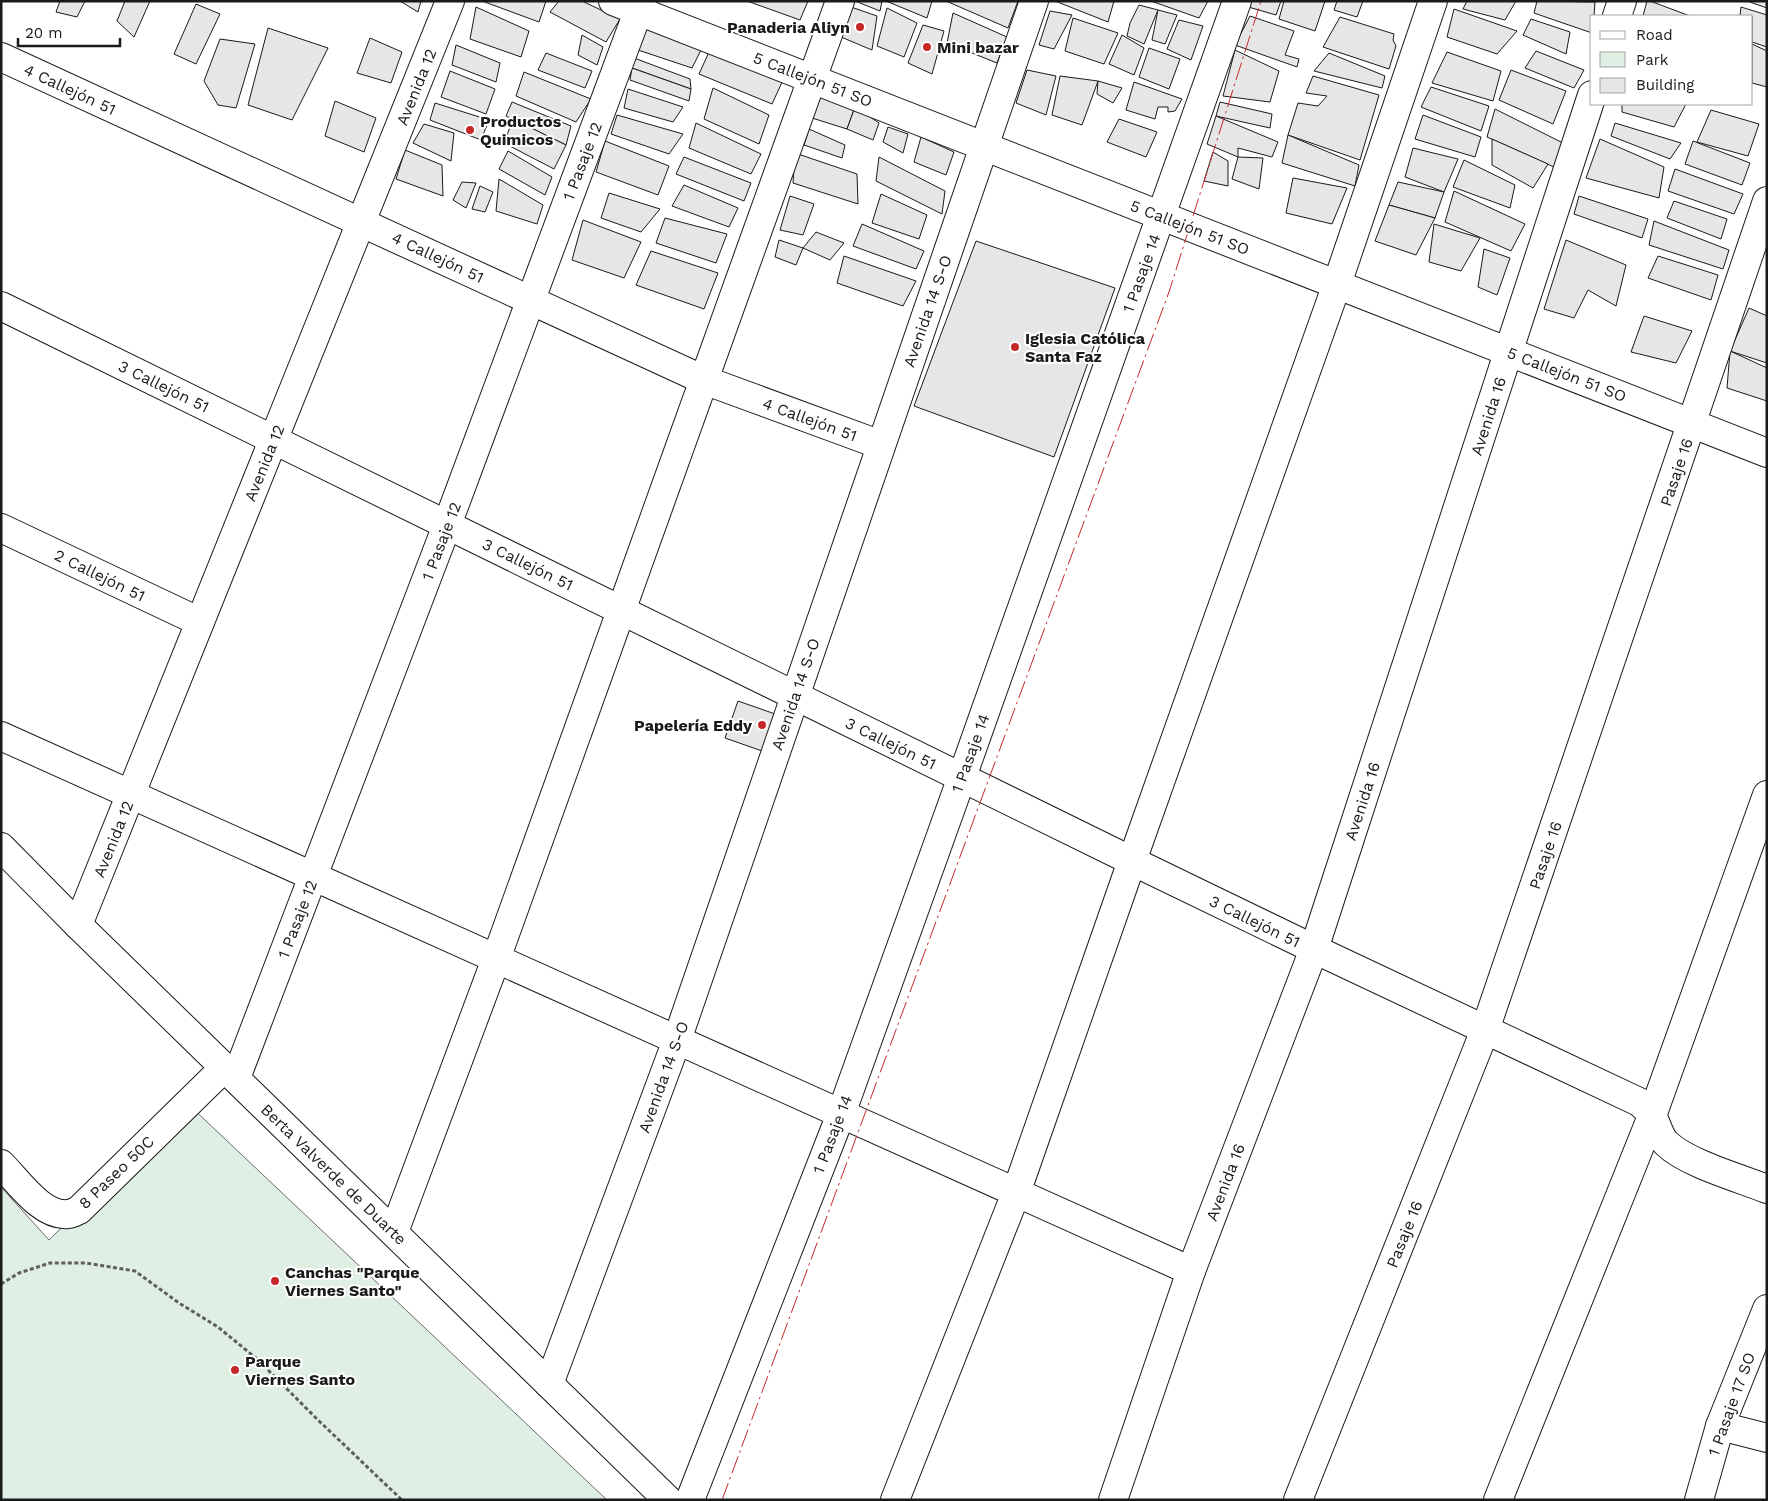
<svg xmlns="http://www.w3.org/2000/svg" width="1768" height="1501" viewBox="0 0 1768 1501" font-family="'Work Sans',sans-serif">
  <rect width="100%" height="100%" fill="#fff"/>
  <polygon fill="#e0efe3" stroke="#6a6a6a" points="188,1104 607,1500 1,1500 1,1187 49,1240"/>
  <g fill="#e6e6e6" stroke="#1a1a1a">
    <polygon points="60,1 85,1 77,17 56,12"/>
    <polygon points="125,1 150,1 134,37 117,21"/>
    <polygon points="400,1 421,1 418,12"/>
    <polygon points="482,1 546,1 539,22"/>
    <polygon points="559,1 582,1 620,19 606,42 550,12"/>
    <polygon points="747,1 808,1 800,20"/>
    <polygon points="855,1 882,1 880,11"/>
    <polygon points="886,1 932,1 927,18"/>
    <polygon points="946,1 1018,1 1008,28"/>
    <polygon points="1055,1 1114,1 1108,22"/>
    <polygon points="1151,1 1208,1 1199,18"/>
    <polygon points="1246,1 1281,1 1276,15 1245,6"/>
    <polygon points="1284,1 1325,1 1315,31 1279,19"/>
    <polygon points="1337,1 1363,1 1357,17 1334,10"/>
    <polygon points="1467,1 1516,1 1505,20 1463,9"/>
    <polygon points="1537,1 1595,2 1594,16 1592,16 1592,33 1534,13"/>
    <polygon points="1647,1 1650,1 1690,16 1643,16"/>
    <polygon points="1747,1 1767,1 1767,8"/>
    <polygon points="196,4 220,14 196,64 174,54"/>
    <polygon points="1139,5 1158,10 1144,44 1127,36 1130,23"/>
    <polygon points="476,7 529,31 521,57 470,39"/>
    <polygon points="851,7 877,16 872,50 841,37"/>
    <polygon points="1741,7 1767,15 1767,47 1752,42 1752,16 1740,16"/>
    <polygon points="887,8 917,23 904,57 877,46"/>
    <polygon points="1454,9 1517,31 1497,54 1447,37"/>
    <polygon points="1158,10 1177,15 1165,44 1152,40"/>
    <polygon points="1050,11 1072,15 1054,49 1039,45"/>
    <polygon points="953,13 1007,37 997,63 947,43"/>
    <polygon points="1250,16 1294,31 1285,55 1299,59 1297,67 1235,45"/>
    <polygon points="1340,17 1394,34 1393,40 1396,46 1389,69 1323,47"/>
    <polygon points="1073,18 1118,33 1104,64 1065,51"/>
    <polygon points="1531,19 1570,32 1566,54 1523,35"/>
    <polygon points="1179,20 1203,26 1191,60 1167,49"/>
    <polygon points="645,24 703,46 692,68 635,49"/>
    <polygon points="923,25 944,31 932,74 908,63"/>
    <polygon points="268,28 328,48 292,120 248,105"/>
    <polygon points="582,35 603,47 597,65 578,55"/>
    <polygon points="1122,35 1144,48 1134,75 1109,64"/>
    <polygon points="370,38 402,52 391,83 357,73"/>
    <polygon points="220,39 255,44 236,108 218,105 204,81"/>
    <polygon points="1752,44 1767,51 1767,87 1752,83"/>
    <polygon points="456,45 500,63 496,82 452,65"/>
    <polygon points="1149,48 1180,59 1169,89 1139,77"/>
    <polygon points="1235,50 1279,71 1270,102 1223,96"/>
    <polygon points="1536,51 1584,70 1574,88 1525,68"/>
    <polygon points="709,52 783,80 772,104 699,74"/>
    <polygon points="1447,52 1501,71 1493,101 1432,83"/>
    <polygon points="546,53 592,71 585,88 538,70"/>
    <polygon points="1329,53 1385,76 1382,88 1314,71"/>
    <polygon points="634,58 690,79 691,89 632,68"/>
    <polygon points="632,68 691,89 689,101 630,80"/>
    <polygon points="1027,70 1056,76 1046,115 1016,103"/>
    <polygon points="1511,70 1566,91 1553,124 1499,100"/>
    <polygon points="450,71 495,89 486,114 441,97"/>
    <polygon points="524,72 591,99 576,122 516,96"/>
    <polygon points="1060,76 1098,81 1082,125 1052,115"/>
    <polygon points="1313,76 1379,95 1360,160 1288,135 1298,103 1318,106 1327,96 1306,93"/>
    <polygon points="1098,81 1122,88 1113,103 1097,94"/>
    <polygon points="1134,82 1182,99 1175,111 1168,112 1168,107 1158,107 1155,119 1126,110"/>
    <polygon points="1431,87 1489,106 1481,131 1421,107"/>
    <polygon points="713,88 769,115 759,144 704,119"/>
    <polygon points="628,89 683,107 673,122 624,108"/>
    <polygon points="819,96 855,107 847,129 812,118"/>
    <polygon points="335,101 376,118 364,152 325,136"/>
    <polygon points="512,102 571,126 566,145 506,116"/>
    <polygon points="1220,102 1272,114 1270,128 1216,116"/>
    <polygon points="435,103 489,120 481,140 430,120"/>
    <polygon points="1622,104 1686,104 1674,127 1622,112"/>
    <polygon points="855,107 879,123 873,140 847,129"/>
    <polygon points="1495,109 1567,145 1554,167 1487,137"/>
    <polygon points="1711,110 1759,124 1748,156 1697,142"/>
    <polygon points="617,115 683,134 669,154 611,134"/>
    <polygon points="1423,115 1481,137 1475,157 1415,139"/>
    <polygon points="1216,116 1278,142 1272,157 1238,148 1238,157 1207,144"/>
    <polygon points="513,119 566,145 554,169 504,143"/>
    <polygon points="1119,119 1157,132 1146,157 1107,142"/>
    <polygon points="696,123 761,154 751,174 689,148"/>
    <polygon points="1615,123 1681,143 1670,159 1611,136"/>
    <polygon points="424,124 454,133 451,161 413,143"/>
    <polygon points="888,127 908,134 903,153 883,142"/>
    <polygon points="809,129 845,145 842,158 804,145"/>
    <polygon points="1288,135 1359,165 1355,186 1282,163"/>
    <polygon points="921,137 954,152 946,175 914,162"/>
    <polygon points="1492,139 1548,164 1533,188 1492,165"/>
    <polygon points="1600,139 1664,167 1659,198 1586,178"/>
    <polygon points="605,141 669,166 658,195 596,172"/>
    <polygon points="1693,141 1750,163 1742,185 1685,164"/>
    <polygon points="1413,148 1458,159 1444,192 1405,177"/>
    <polygon points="405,150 442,165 443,196 396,179"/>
    <polygon points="508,151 552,177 545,195 499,169"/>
    <polygon points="1213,152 1228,161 1228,186 1204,181"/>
    <polygon points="795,153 857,174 858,204 793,183"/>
    <polygon points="684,157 751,183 744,201 676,174"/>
    <polygon points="879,157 945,191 942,214 876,181"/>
    <polygon points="1238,157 1263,158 1259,189 1232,179"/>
    <polygon points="1464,160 1515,185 1510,208 1453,187"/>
    <polygon points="1675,169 1743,194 1734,214 1668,191"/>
    <polygon points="1293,178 1347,188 1332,224 1286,213"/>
    <polygon points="499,179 543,205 537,224 496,211"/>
    <polygon points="462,182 476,183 466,208 453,200"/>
    <polygon points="1398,182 1444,192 1435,218 1389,205"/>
    <polygon points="684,185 738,208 729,227 672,206"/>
    <polygon points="480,186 493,192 485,212 472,209"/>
    <polygon points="1454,191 1525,224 1511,251 1445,222"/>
    <polygon points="609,193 660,209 641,232 601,218"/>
    <polygon points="881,194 927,215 919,239 872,223"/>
    <polygon points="790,196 814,204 803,235 780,230"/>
    <polygon points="1579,196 1648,219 1642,238 1574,214"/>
    <polygon points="1674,201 1727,219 1721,239 1667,218"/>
    <polygon points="1389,205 1435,218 1416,255 1375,241"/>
    <polygon points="665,218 727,234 716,263 656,243"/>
    <polygon points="583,220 641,242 624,278 572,260"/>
    <polygon points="1654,221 1729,250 1723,269 1649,245"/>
    <polygon points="862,224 924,251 916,269 853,246"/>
    <polygon points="1434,224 1480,238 1461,271 1429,262"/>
    <polygon points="816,232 844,243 830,260 803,248"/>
    <polygon points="779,240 803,248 796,265 775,257"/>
    <polygon points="1566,240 1626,265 1616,306 1588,290 1574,318 1544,309"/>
    <polygon points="976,241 1115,288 1054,457 914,406"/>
    <polygon points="1484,249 1510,258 1497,295 1478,287"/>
    <polygon points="651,251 718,273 704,309 636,285"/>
    <polygon points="844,256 916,281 903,306 837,283"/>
    <polygon points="1658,256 1718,275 1711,300 1648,278"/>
    <polygon points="1749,308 1767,316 1767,363 1730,351"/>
    <polygon points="1644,316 1692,331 1676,363 1631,352"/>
    <polygon points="1730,351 1767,368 1767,401 1727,388"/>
    <polygon points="738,701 778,715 765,752 725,738"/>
  </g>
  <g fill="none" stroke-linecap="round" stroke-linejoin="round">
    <defs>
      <g id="minor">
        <polyline points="613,1 1767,453"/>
        <polyline points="1617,16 1622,1"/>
        <polyline points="1,57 704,380 881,445"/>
        <path d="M1 306 1132 861 1314 949 1639 1102C1644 1106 1649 1110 1652 1116 1657 1124 1659 1136 1666 1143 1686 1163 1739 1178 1767 1189"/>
        <polyline points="1,528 200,622"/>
        <polyline points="1,736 1191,1271"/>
        <polyline points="1,847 78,925 668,1500"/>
        <polyline points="78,925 450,1"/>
        <polyline points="236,1078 447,525 642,1"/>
        <path d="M1 1164C18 1181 42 1217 68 1214 72 1214 76 1211 79 1210L225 1067"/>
        <polyline points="394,1232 496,959 840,1"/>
        <polyline points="549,1384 677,1040 1034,1"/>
        <polyline points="1720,1426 1767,1438"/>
        <polyline points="690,1500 841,1114 962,777 1237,1"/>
        <polyline points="895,1500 1016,1193 1132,861 1337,284 1433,1"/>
        <polyline points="1113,1500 1191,1271 1314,949 1592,95"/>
        <polyline points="1298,1500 1485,1030 1767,201"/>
        <polyline points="1498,1500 1652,1116 1767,795"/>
        <polyline points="1699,1500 1720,1426 1767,1309"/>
      </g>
    </defs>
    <use href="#minor" stroke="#1a1a1a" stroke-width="30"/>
    <polyline stroke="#5f5f5f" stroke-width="3" stroke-dasharray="4 2.5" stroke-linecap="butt" points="1,1284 19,1273 50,1263 86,1263 135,1271 179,1303 218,1327 257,1359 318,1420 402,1500"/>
    <use href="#minor" stroke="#fff" stroke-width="28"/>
    <polyline stroke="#c62828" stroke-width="1" stroke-dasharray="18 4 2.5 4" stroke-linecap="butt" points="722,1500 1169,292 1261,1"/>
  </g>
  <g fill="#c62828" stroke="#fff" stroke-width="2">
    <circle cx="860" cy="27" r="5"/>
    <circle cx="927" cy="47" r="5"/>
    <circle cx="470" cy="130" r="5"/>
    <circle cx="1015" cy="347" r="5"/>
    <circle cx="762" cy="725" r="5"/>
    <circle cx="275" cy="1281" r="5"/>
    <circle cx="235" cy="1370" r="5"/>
  </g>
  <g text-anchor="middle" stroke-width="4" stroke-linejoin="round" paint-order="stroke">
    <g font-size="16" font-weight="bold" fill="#1a1a1a" stroke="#fff" text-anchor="start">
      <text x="850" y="33" text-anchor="end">Panaderia Aliyn</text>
      <text x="937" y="53">Mini bazar</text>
      <text x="480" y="127">Productos<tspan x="480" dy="18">Quimicos</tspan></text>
      <text x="1025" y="344">Iglesia Católica<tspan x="1025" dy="18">Santa Faz</tspan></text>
      <text x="752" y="731" text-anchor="end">Papelería Eddy</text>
      <text x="285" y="1278">Canchas "Parque<tspan x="285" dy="18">Viernes Santo"</tspan></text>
      <text x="245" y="1367">Parque<tspan x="245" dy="18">Viernes Santo</tspan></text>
    </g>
    <g font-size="16" fill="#1a1a1a" stroke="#fff">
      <text transform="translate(813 79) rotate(21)" y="6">5 Callejón 51 SO</text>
      <text transform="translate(416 87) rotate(-68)" y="6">Avenida 12</text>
      <text transform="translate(70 89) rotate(25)" y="6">4 Callejón 51</text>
      <text transform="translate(582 161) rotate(-69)" y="6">1 Pasaje 12</text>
      <text transform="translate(1190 227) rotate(21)" y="6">5 Callejón 51 SO</text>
      <text transform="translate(438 257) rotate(25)" y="6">4 Callejón 51</text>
      <text transform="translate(1141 273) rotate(-70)" y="6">1 Pasaje 14</text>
      <text transform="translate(927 311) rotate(-71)" y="6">Avenida 14 S-O</text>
      <text transform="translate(1567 374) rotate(21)" y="6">5 Callejón 51 SO</text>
      <text transform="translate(164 386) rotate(26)" y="6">3 Callejón 51</text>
      <text transform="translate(1488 416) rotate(-72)" y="6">Avenida 16</text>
      <text transform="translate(810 419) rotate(20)" y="6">4 Callejón 51</text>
      <text transform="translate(264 463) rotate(-68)" y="6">Avenida 12</text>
      <text transform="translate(1676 472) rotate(-71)" y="6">Pasaje 16</text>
      <text transform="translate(441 541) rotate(-69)" y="6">1 Pasaje 12</text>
      <text transform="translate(528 564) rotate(26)" y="6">3 Callejón 51</text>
      <text transform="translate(100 575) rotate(26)" y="6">2 Callejón 51</text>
      <text transform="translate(795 694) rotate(-71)" y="6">Avenida 14 S-O</text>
      <text transform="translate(891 743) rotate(26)" y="6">3 Callejón 51</text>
      <text transform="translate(970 753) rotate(-70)" y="6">1 Pasaje 14</text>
      <text transform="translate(1362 801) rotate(-72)" y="6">Avenida 16</text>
      <text transform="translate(113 839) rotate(-68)" y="6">Avenida 12</text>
      <text transform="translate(1545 855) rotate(-71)" y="6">Pasaje 16</text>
      <text transform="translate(297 919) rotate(-69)" y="6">1 Pasaje 12</text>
      <text transform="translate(1255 921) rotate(26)" y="6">3 Callejón 51</text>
      <text transform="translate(663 1077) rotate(-70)" y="6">Avenida 14 S-O</text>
      <text transform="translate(832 1134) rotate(-69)" y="6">1 Pasaje 14</text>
      <text transform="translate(116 1172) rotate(-44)" y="6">8 Paseo 50C</text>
      <text transform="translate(334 1174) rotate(44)" y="6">Berta Valverde de Duarte</text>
      <text transform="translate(1225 1182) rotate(-69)" y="6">Avenida 16</text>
      <text transform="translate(1404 1234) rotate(-68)" y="6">Pasaje 16</text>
      <text transform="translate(1731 1404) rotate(-70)" y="6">1 Pasaje 17 SO</text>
    </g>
  </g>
  <rect width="1768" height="1501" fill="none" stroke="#1a1a1a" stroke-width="5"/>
  <rect x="1590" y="15" width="162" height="90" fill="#ffffff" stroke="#a3a3a3"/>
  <rect x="1600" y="31" width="25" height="8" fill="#ffffff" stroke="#a3a3a3"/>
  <text x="1636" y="40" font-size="15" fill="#1a1a1a">Road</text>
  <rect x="1600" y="52" width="25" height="15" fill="#e0efe3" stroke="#a3a3a3"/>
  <text x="1636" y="65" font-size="15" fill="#1a1a1a">Park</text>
  <rect x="1600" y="78" width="25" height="15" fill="#e6e6e6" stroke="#a3a3a3"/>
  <text x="1636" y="90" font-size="15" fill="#1a1a1a">Building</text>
  <path d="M18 38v8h102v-8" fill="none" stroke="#1a1a1a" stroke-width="2.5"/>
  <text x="25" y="38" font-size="15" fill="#1a1a1a" stroke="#ffffff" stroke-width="4" paint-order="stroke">20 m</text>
</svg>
